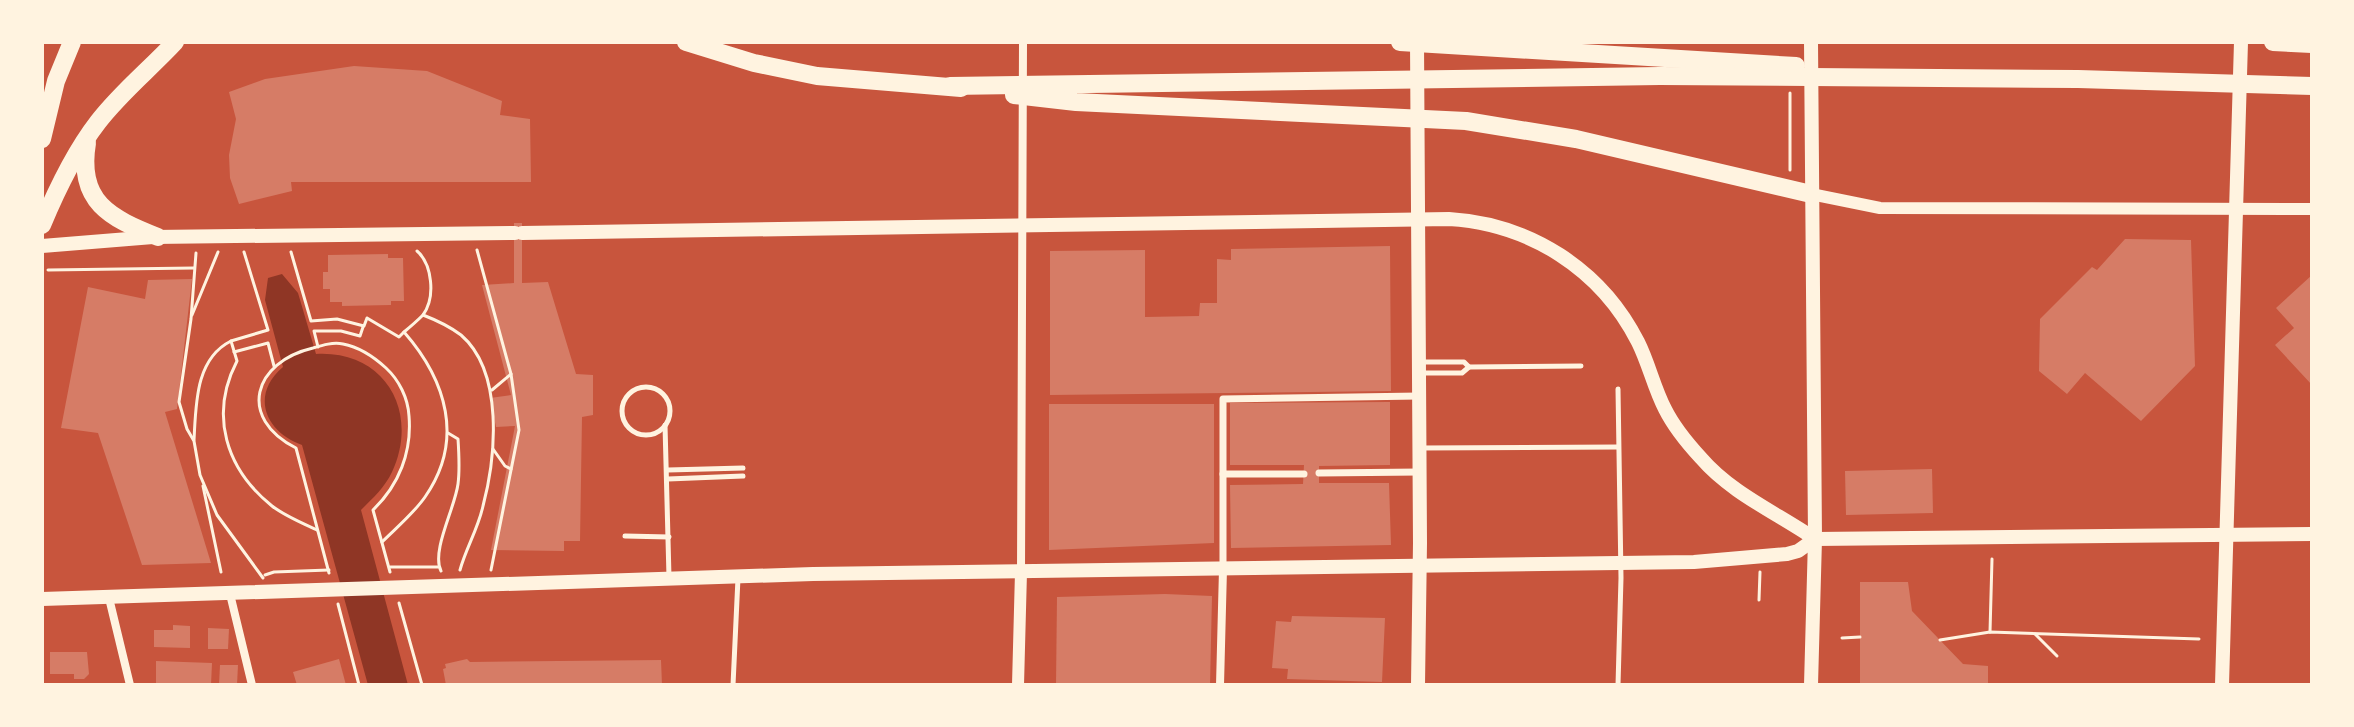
<svg xmlns="http://www.w3.org/2000/svg" width="2354" height="727" viewBox="0 0 2354 727" font-family="Commissioner,sans-serif">
  <rect width="100%" height="100%" fill="#c8553d"/>
  <path fill="#8f3625" d="M282 274 298 293 316 354C385 350 420 412 392 472 385 487 373 498 361 510L408 685H368L302 445C265 432 250 395 283 367L265 300 268 278Z"/>
  <g fill="#d67c66">
    <polygon points="354,66 427,71 502,101 500,115 530,119 531,182 291,182 292,191 239,204 230,178 229,155 236,119 229,92 265,79"/>
    <polygon points="514,223 522,223 522,283 548,282 576,374 593,375 593,415 582,417 580,541 564,541 564,551 491,550 515,426 496,427 490,398 511,395 482,285 514,283"/>
    <polygon points="2125,239 2191,240 2195,366 2141,421 2085,373 2067,394 2039,371 2040,319 2092,267 2097,270"/>
    <polygon points="1390,246 1391,391 1050,395 1050,251 1145,250 1145,317 1199,316 1200,303 1217,303 1217,259 1231,260 1231,249"/>
    <polygon points="388,254 388,258 403,258 404,301 391,301 391,305 342,306 342,302 330,302 330,289 323,289 323,272 328,272 328,255"/>
    <polygon points="2312,275 2312,385 2275,345 2294,328 2276,308"/>
    <polygon points="192,279 177,409 165,412 211,563 142,565 98,433 61,428 88,287 145,299 148,280"/>
    <polygon points="1390,402 1390,465 1319,466 1319,483 1389,483 1391,545 1231,548 1230,485 1303,484 1304,465 1230,465 1230,403"/>
    <polygon points="1049,404 1214,404 1214,543 1049,550"/>
    <polygon points="1932,469 1933,513 1846,515 1845,471"/>
    <polygon points="1860,582 1908,582 1912,611 1963,664 1988,666 1988,685 1860,685"/>
    <polygon points="1165,594 1212,596 1210,685 1056,685 1057,597"/>
    <polygon points="1292,616 1385,618 1382,682 1287,679 1288,669 1272,668 1276,621 1291,622"/>
    <polygon points="173,625 190,626 190,648 154,647 154,630 173,630"/>
    <polygon points="208,628 229,629 228,649 208,649"/>
    <polygon points="50,652 87,652 89,674 84,679 74,679 74,674 50,674"/>
    <polygon points="339,659 346,685 297,685 293,672"/>
    <polygon points="467,659 470,662 661,660 662,685 446,685 443,669 446,668 445,664"/>
    <polygon points="156,661 212,663 211,685 156,684"/>
    <polygon points="220,665 238,665 237,685 219,685"/>
  </g>
  <g fill="none" stroke-linecap="round" stroke-linejoin="round">
    <g stroke="#fff3e0" stroke-width="3">
      <polyline points="1790,93 1790,170"/>
      <polyline points="477,250 511,374 519,430 491,570"/>
      <path d="M244 252 268 330 231 341 237 361C209 415 226 469 272 506 285 516 302 523 317 530"/>
      <path d="M291 252 311 321 337 319 364 326 367 318 399 337 404 332C446 380 465 440 425 497 414 513 396 528 382 542"/>
      <polyline points="196,253 191,319 179,402 187,429 194,441 200,475 217,515 263,578"/>
      <polyline points="48,270 194,268"/>
      <polyline points="192,315 218,252"/>
      <path d="M423 315C436 320 449 326 461 335 504 372 496 457 483 506 478 529 466 548 460 570"/>
      <path d="M404 332C410 327 417 321 423 315 436 297 432 264 417 251"/>
      <polyline points="318,347 314,331 341,331 360,336 363,327"/>
      <polyline points="234,352 268,343 274,366"/>
      <polyline points="492,390 511,374"/>
      <path d="M194 440C196 405 195 359 231 341"/>
      <polyline points="493,449 505,466 511,469"/>
      <polyline points="203,486 221,572"/>
      <polyline points="390,567 438,567"/>
      <path d="M441 571C431 551 455 508 458 484 460 469 459 454 458 439L448 433"/>
      <path d="M329 573 296 448C237 418 253 362 313 348 323 345 333 342 343 344 359 347 374 357 386 368 399 380 408 398 409 416 412 452 399 485 373 510L390 572"/>
      <polyline points="265,575 274,572 329,570"/>
      <polyline points="1759,600 1760,572"/>
      <polyline points="399,603 422,685"/>
      <polyline points="338,604 359,685"/>
      <polyline points="1990,632 1992,559"/>
      <polyline points="2035,634 2057,656"/>
      <polyline points="1842,638 1860,637"/>
      <polyline points="1940,640 1990,632 2199,639"/>
    </g>
    <g stroke="#fff3e0" stroke-width="5">
      <polyline points="1420,362 1464,362 1469,367 1581,366"/>
      <polyline points="1421,373 1462,373 1469,367"/>
      <circle cx="646" cy="411" r="24"/>
      <polyline points="665,425 669,577"/>
      <polyline points="1421,448 1618,447"/>
      <polyline points="668,470 743,468"/>
      <polyline points="668,479 743,476"/>
      <polyline points="625,536 669,537"/>
      <polyline points="733,685 738,578"/>
      <polyline points="1618,685 1621,578 1618,389"/>
    </g>
    <g stroke="#fff3e0" stroke-width="7">
      <polyline points="1319,473 1420,472"/>
      <polyline points="1223,474 1304,474"/>
      <polyline points="1223,569 1223,399 1419,396"/>
    </g>
    <g stroke="#fff3e0" stroke-width="8">
      <polyline points="1021,572 1023,42"/>
      <polyline points="230,594 252,685"/>
      <polyline points="109,598 130,685"/>
      <polyline points="1220,685 1223,569"/>
    </g>
    <g stroke="#fff3e0" stroke-width="12">
      <polyline points="1811,194 1880,208 2312,209"/>
      <polyline points="1018,685 1021,572"/>
    </g>
    <g stroke="#fff3e0" stroke-width="14">
      <polyline points="1417,42 1420,543 1418,685"/>
      <path d="M522 233 1449 219C1530 224 1601 269 1638 342 1649 364 1654 388 1665 409 1674 427 1688 444 1701 458 1731 493 1777 513 1815 539"/>
      <polyline points="42,246 153,237 515,233"/>
      <polyline points="1815,539 2312,534"/>
      <polyline points="1811,685 1815,539 1811,42"/>
    </g>
    <g stroke="#fff3e0" stroke-width="14">
      <polyline points="42,599 813,574 1694,562 1787,554 1798,551 1815,539"/>
      <polyline points="2222,685 2241,42"/>
    </g>
    <g stroke="#fff3e0" stroke-width="18">
      <polyline points="686,42 754,63 817,76 961,88"/>
      <polyline points="1400,42 1796,66"/>
      <polyline points="2273,42 2312,44"/>
      <polyline points="950,86 1660,76 2078,79 2312,86"/>
      <polyline points="1014,95 1076,102 1466,121 1576,139 1811,194"/>
      <polyline points="42,139 56,81 72,42"/>
      <path d="M87 143C77 202 110 218 158 237"/>
      <path d="M42 225C57 189 74 153 98 122 121 92 150 69 175 42"/>
    </g>
  </g>
  <rect width="2354" height="727" fill="none" stroke="#fff3e0" stroke-width="88"/>
</svg>
